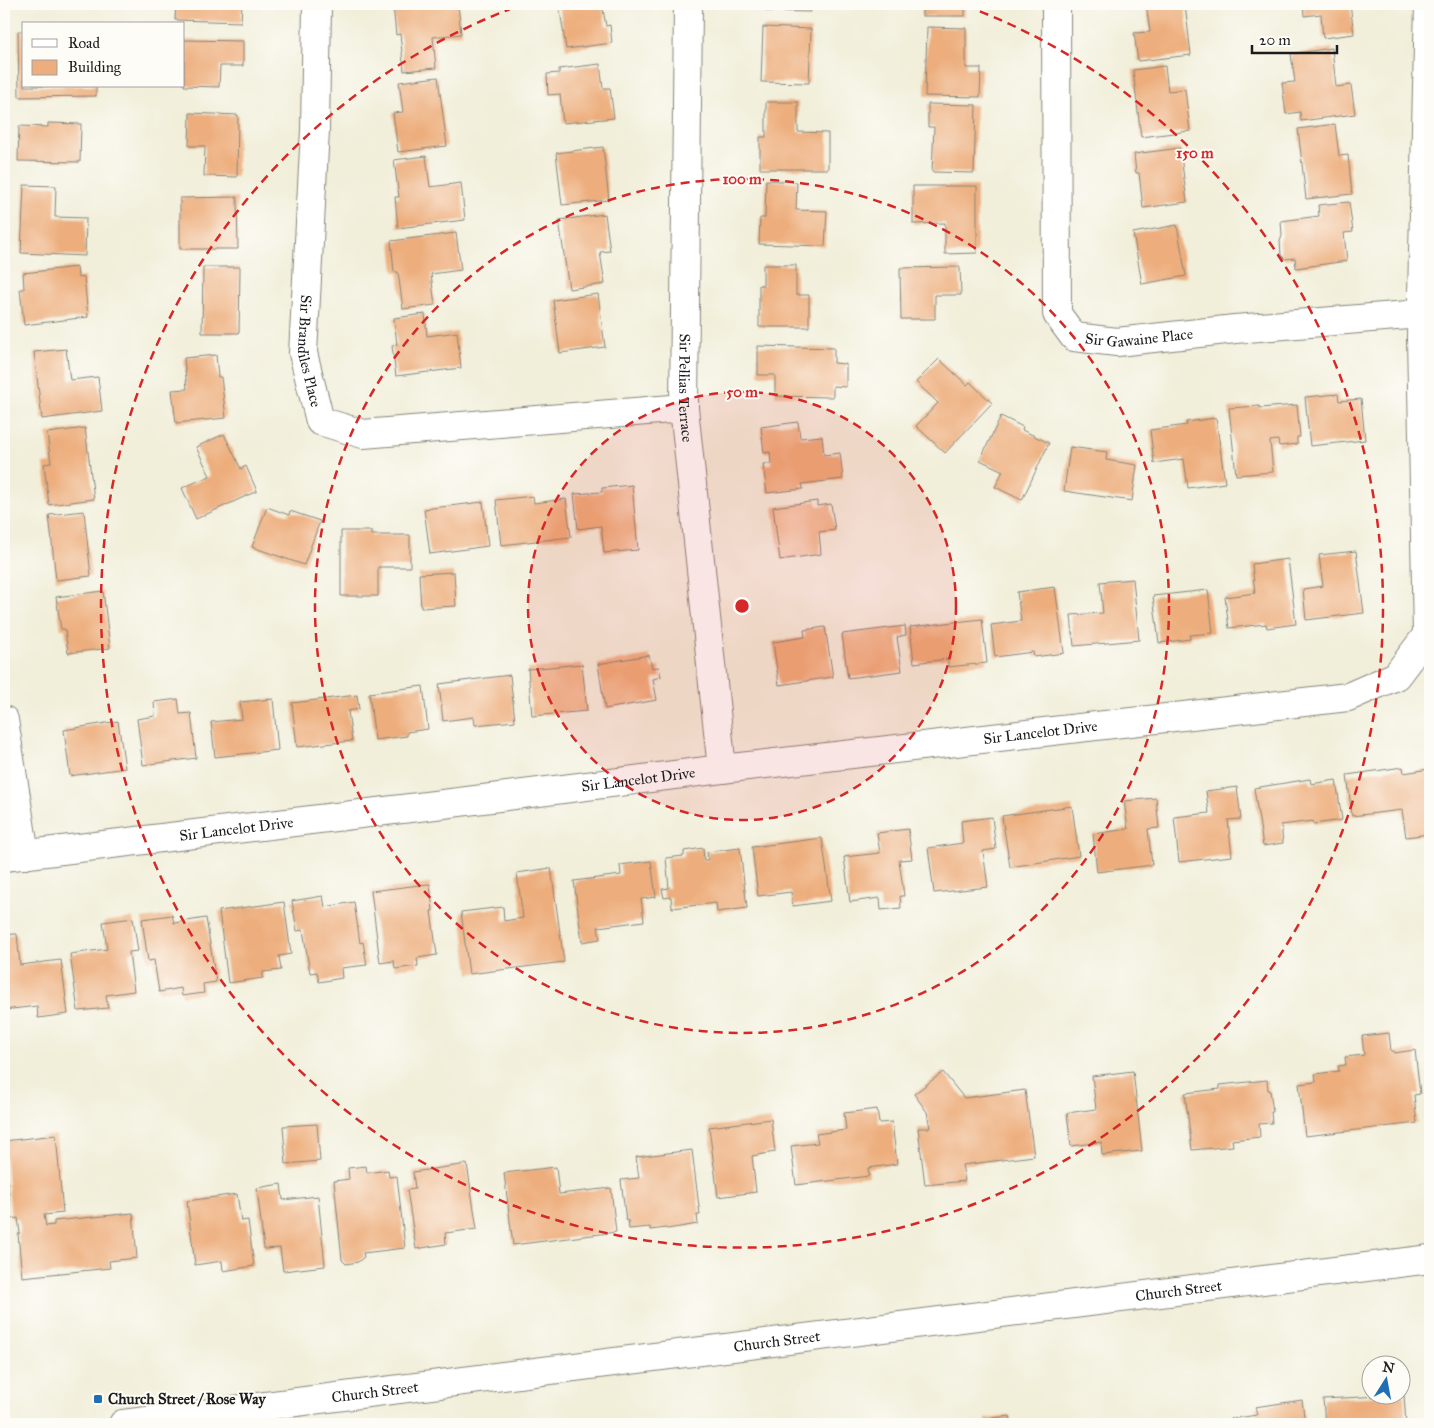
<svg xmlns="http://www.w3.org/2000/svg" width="1434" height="1428" viewBox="0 0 1434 1428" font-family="'IM FELL Great Primer',serif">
  <rect width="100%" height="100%" fill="#fdfcf7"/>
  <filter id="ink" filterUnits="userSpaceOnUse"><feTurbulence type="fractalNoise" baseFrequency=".02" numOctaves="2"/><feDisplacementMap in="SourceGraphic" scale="10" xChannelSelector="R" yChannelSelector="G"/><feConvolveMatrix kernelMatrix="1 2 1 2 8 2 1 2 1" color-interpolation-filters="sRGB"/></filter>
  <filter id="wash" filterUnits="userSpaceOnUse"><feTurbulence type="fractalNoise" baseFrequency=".0096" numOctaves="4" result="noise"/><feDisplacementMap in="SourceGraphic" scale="20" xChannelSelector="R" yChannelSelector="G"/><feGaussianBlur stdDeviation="1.12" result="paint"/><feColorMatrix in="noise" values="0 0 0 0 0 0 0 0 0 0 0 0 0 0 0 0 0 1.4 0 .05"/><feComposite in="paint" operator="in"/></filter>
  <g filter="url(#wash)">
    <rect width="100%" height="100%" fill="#f1eed9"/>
    <g id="blocks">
      <g fill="#edad7c">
        <polygon points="176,4 242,4 241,22 175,20"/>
        <polygon points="408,4 458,4 461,34 433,37 436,68 404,71 400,34 396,35 393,5"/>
        <polygon points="559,4 602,4 606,26 610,25 612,43 566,49"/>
        <polygon points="766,4 810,4 810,12 766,11"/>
        <rect x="922" y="4" width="43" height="12"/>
        <polygon points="1146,4 1185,4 1191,55 1138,61 1134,33 1150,32"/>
        <polygon points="1303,4 1350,4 1354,34 1323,38 1321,14 1304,16"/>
        <polygon points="763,27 811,29 809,83 761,82"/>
        <polygon points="927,27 966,28 966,68 981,68 980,97 925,96"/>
        <polygon points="18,31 24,31 24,86 96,86 96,96 19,97"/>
        <polygon points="184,40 243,41 243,66 220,66 219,87 184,86"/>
        <polygon points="1332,48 1336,87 1351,85 1355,114 1301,121 1300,112 1286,114 1282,83 1295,82 1291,54"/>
        <polygon points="600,64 603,88 610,88 614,118 563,123 560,94 548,95 547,74 559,73 559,69"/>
        <polygon points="1165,66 1168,91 1185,89 1190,131 1141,137 1133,70"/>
        <polygon points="438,77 447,146 398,152 393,113 403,112 399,82"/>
        <polygon points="766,102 798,102 798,132 828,133 828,169 760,169 760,137 766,137"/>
        <polygon points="928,104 976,105 974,173 932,172 934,127 928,127"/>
        <polygon points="190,113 238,115 237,177 204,176 205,146 189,146"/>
        <polygon points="48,123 81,124 80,162 18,161 19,126 48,127"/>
        <polygon points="1335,124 1339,156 1348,155 1352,194 1306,199 1298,129"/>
        <polygon points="603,147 609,200 562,205 556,153"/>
        <polygon points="1180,148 1187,202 1143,208 1139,173 1136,173 1134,154"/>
        <polygon points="426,156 430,187 461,183 465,220 398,228 395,197 399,197 394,160"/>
        <polygon points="766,180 797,182 796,210 827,211 825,246 759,244 760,218 765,218"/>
        <polygon points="24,185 56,186 55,217 86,218 85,256 21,253"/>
        <polygon points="913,186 977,186 977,253 945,254 945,223 913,224"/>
        <polygon points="237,197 238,249 180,249 180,198"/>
        <polygon points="1349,202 1353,232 1344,233 1347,261 1296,268 1295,258 1285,259 1281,255 1280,241 1282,236 1281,221 1319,216 1318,205"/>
        <polygon points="605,214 610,251 600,252 605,284 569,289 559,220"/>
        <polygon points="1177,225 1186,276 1142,284 1133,233"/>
        <polygon points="456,233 461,270 431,274 435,305 403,309 398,272 394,272 391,241"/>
        <polygon points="763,265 796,265 796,295 809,295 809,327 759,327 759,285 763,285"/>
        <polygon points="77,267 78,278 84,277 88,317 24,325 20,289 24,289 23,273"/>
        <polygon points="203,267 240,267 239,333 202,333"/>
        <polygon points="960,267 961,295 935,295 935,319 901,319 900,268"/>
        <polygon points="598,294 605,347 560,353 553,300"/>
        <polygon points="425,314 427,336 457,332 461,368 396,376 392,346 397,345 394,318"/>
        <polygon points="758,346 834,348 834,363 846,364 846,387 833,386 833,397 775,396 775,375 758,375"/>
        <polygon points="66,349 70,380 98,377 102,411 42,419 34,352"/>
        <polygon points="216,355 218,377 221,377 226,418 176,423 172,390 187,389 184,358"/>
        <polygon points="939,359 967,385 970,382 992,403 945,453 916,426 938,403 916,382"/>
        <polygon points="1338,394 1339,401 1361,399 1365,440 1310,446 1305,397"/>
        <polygon points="1297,405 1300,437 1297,437 1297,444 1279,446 1278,440 1270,441 1273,472 1236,475 1229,408 1259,406 1260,408"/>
        <polygon points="1001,416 1023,427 1022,430 1049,443 1022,500 995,487 1003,471 980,460"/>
        <polygon points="1216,418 1225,483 1188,488 1184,459 1154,463 1150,430 1187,425 1186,422"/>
        <polygon points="798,422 800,438 822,436 824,455 840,453 843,479 802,484 803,489 767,493 763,464 771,464 770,452 764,453 761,427"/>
        <polygon points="85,428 94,499 49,505 44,464 51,463 47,433"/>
        <polygon points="224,434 241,469 246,466 257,491 196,519 182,488 210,476 196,447"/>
        <polygon points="1070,447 1107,452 1106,460 1137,465 1132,501 1064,491"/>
        <polygon points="632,485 638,550 604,553 601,526 578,529 574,494 602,492 602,488"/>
        <polygon points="533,496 534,503 566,499 571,537 501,545 496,500"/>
        <polygon points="817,501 817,506 831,504 835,530 819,532 821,554 780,560 773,507"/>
        <polygon points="483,502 488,546 430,554 424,509"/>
        <polygon points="267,507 289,515 290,511 320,521 304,565 252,547"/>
        <polygon points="84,511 91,576 56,580 49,515"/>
        <polygon points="341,531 371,531 371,535 410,535 410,567 378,567 378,596 341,596"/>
        <polygon points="1356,551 1364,613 1306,620 1303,589 1323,586 1319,555"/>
        <polygon points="1288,559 1296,624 1267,628 1266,624 1229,628 1225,597 1255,593 1252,564"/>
        <polygon points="454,572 456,606 421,608 419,574"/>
        <polygon points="1133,579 1139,640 1074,646 1071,615 1103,613 1100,582"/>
        <polygon points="1055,587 1064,653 1034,657 1033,652 995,657 991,625 1021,621 1017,592"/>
        <polygon points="1208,590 1213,633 1190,635 1190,639 1159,643 1153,596"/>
        <polygon points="103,591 110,648 68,653 65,629 61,629 56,597"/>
        <polygon points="982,619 987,663 948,667 948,659 914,663 910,627"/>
        <polygon points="905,626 906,635 897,637 902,671 848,678 842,634"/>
        <polygon points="825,627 833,677 779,685 773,642 805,637 804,630"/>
        <polygon points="649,655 652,668 659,667 661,677 653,679 657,700 605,709 598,664"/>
        <polygon points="582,664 587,711 532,716 528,669"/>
        <polygon points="510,675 515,721 475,725 474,717 443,721 439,684"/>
        <polygon points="423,686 428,729 407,732 407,736 375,740 369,693"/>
        <polygon points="357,695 359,709 348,711 352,741 297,747 292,703"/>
        <polygon points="178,699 180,714 191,713 196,758 143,765 137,719 155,716 154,702"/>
        <polygon points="273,699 278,750 215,757 211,722 242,719 240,702"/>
        <polygon points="118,721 125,768 70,776 64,730"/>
        <polygon points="1403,767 1404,773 1429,769 1430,834 1406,837 1402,810 1352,816 1347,775"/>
        <polygon points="1310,779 1311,784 1336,780 1342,820 1314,824 1313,821 1281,825 1283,843 1263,846 1254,788"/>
        <polygon points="1237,787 1241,819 1228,820 1232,856 1179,862 1174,817 1209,813 1206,791"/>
        <polygon points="1156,798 1159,828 1148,829 1152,865 1097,872 1093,834 1128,829 1124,801"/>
        <polygon points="1072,806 1079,856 1010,867 1002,816"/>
        <polygon points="992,817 996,849 983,851 988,887 934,893 928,848 963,843 961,821"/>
        <polygon points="908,829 912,859 899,860 904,896 900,896 901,908 881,910 880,898 850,902 844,857 880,853 877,833"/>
        <polygon points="822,838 831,901 793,906 791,892 758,896 752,847"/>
        <polygon points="703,848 704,860 708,860 707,852 740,848 747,908 717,912 716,903 672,908 671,897 664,898 662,889 669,888 666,858 684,856 684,851"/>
        <polygon points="651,861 656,897 641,899 644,921 598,927 600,939 582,942 574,881 621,875 620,865"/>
        <polygon points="551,868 564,962 469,974 461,912 503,907 504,921 523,918 517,873"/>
        <polygon points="428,884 430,884 433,911 431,911 437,955 417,958 418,966 395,969 394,961 380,963 371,891"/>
        <polygon points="323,896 325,907 354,902 360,943 363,942 367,965 341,968 342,978 319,982 317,972 310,973 303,930 297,931 292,901"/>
        <polygon points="284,902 291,954 279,956 281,970 263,972 263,978 228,983 219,911"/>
        <polygon points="172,915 174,923 206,918 216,982 203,984 204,993 182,996 181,988 159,992 154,960 148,961 142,919"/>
        <polygon points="133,918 138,951 129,952 134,991 106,995 108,1008 78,1011 70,954 107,949 103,922"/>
        <polygon points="15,934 17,934 20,965 61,960 68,1014 38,1018 37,1006 4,1010 4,935"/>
        <polygon points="1389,1033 1391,1051 1394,1051 1394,1053 1415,1050 1420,1094 1414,1095 1417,1123 1305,1136 1299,1084 1316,1082 1315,1074 1339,1071 1338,1066 1346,1065 1345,1057 1364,1055 1362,1036"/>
        <polygon points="1133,1071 1142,1151 1102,1155 1101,1142 1071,1146 1067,1113 1096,1109 1092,1076"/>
        <polygon points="943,1072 964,1098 1025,1090 1034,1156 962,1165 965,1181 925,1185 918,1128 930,1128 927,1112 914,1094"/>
        <polygon points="1267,1080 1268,1090 1270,1090 1273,1112 1271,1112 1272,1123 1259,1124 1260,1137 1232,1140 1233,1146 1192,1150 1185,1093 1220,1089 1220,1085"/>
        <polygon points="877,1109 879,1123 892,1122 897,1164 868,1168 869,1176 796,1185 791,1146 818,1143 816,1134 846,1130 844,1113"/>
        <polygon points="771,1119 775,1152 752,1156 756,1192 718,1197 709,1127"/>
        <polygon points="317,1124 320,1161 286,1164 283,1126"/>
        <polygon points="56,1135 63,1213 44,1215 46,1226 54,1225 54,1221 133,1213 137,1258 109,1261 110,1268 22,1277 18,1234 20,1233 18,1218 11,1219 4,1141"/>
        <polygon points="692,1150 700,1215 697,1215 698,1224 667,1229 666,1228 650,1230 650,1227 629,1229 628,1220 626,1221 621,1180 639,1178 636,1157"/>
        <polygon points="467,1164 477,1229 445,1233 446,1244 416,1249 407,1190 415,1189 413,1172"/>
        <polygon points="366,1166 367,1173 388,1170 389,1177 397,1176 405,1248 363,1253 364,1257 358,1262 346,1264 342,1260 334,1181 349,1179 348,1168"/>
        <polygon points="556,1167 559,1194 611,1188 616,1232 513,1245 504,1173"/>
        <polygon points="281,1184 283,1200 318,1196 325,1266 283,1271 280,1248 264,1249 257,1188"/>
        <polygon points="237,1194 241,1221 248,1220 254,1266 223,1271 222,1261 195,1265 187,1201"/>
        <polygon points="1402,1395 1404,1395 1406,1424 1325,1424 1323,1399"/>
        <polygon points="1302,1400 1305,1424 1211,1424 1211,1422 1257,1415 1255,1407"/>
        <polygon points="1010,1416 1012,1424 985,1424 985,1419"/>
      </g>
    </g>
  </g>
  <g filter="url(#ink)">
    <use href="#blocks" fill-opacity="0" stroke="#86857a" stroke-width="1"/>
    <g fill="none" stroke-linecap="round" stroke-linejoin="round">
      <defs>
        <g id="minor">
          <path id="s1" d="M317 4 315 130 303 353 320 421 363 434 684 408"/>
          <path id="s2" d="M688 4 684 408 722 769"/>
          <path id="s3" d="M1056 4 1057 314 1074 337 1117 342 1235 329 1421 314"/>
          <polyline points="4,720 25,855"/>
          <path id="s4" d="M4 857 443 804 722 769 1348 697 1396 676 1427 635 1421 337 1429 4"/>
        </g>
        <g id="tertiary">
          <path id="s5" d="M123 1424 1430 1259"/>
        </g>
      </defs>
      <use href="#minor" stroke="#86857a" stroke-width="30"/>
      <use href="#tertiary" stroke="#86857a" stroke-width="30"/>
      <use href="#minor" stroke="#fff" stroke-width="28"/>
      <use href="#tertiary" stroke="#fff" stroke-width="28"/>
    </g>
  </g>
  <circle cx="742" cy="606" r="214" fill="#d62828" fill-opacity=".12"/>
  <g fill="none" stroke="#d62828" stroke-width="2.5" stroke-dasharray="9 6">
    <circle cx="742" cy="606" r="214"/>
    <circle cx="742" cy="606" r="427"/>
    <path d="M966 6A641 641 0 1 1 518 6"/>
  </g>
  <rect fill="#1f6fb2" stroke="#fdfcf7" stroke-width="2" x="93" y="1394" width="10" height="10" rx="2.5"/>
  <g text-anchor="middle" stroke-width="4" stroke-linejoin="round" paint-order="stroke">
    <g font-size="15" fill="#1c1c1c" stroke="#fdfcf7">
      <text dy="5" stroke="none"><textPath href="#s3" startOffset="404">Sir Gawaine Place</textPath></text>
      <text dy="5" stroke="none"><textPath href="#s1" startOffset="348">Sir Brandiles Place</textPath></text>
      <text dy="5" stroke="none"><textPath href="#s2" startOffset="384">Sir Pellias Terrace</textPath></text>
      <text dy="5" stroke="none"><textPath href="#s4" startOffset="1044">Sir Lancelot Drive</textPath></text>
      <text dy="5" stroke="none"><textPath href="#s4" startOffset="639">Sir Lancelot Drive</textPath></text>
      <text dy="5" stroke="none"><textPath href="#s4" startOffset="234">Sir Lancelot Drive</textPath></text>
      <text dy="5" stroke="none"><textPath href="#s5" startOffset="1064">Church Street</textPath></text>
      <text dy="5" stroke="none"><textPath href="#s5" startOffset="659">Church Street</textPath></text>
      <text dy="5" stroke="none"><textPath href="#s5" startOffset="254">Church Street</textPath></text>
    </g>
    <g font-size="15" font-weight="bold" fill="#1c1c1c" stroke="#fdfcf7" text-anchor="start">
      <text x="108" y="1404">Church Street / Rose Way</text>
    </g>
  </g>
  <circle cx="742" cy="606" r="8" fill="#d62828" stroke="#fdfcf7" stroke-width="2.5"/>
  <g font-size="15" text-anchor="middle" font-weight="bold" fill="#d62828" stroke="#fdfcf7" stroke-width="4" stroke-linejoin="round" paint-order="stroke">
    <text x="1195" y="158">150 m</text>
    <text x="742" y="184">100 m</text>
    <text x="742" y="397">50 m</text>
  </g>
  <rect width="1434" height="1428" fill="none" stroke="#fdfcf7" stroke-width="20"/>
  <rect x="22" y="22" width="162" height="65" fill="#fdfcf7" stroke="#a3a29f"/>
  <rect x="32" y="39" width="25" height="8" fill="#ffffff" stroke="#a3a29f"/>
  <text x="68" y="48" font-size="15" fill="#1c1c1c">Road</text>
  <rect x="32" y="60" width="25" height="15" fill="#edad7c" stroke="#a3a29f"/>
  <text x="68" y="72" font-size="15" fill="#1c1c1c">Building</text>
  <g transform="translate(1386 1380) rotate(11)"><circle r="24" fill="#fdfcf7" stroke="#a3a29f"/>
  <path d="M0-4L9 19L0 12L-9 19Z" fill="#1f6fb2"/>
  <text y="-8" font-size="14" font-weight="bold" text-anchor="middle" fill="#1c1c1c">N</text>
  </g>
  <path d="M1252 45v8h85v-8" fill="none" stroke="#1c1c1c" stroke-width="2.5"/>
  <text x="1259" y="45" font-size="15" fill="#1c1c1c" stroke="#fdfcf7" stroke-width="4" paint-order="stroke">20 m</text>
</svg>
